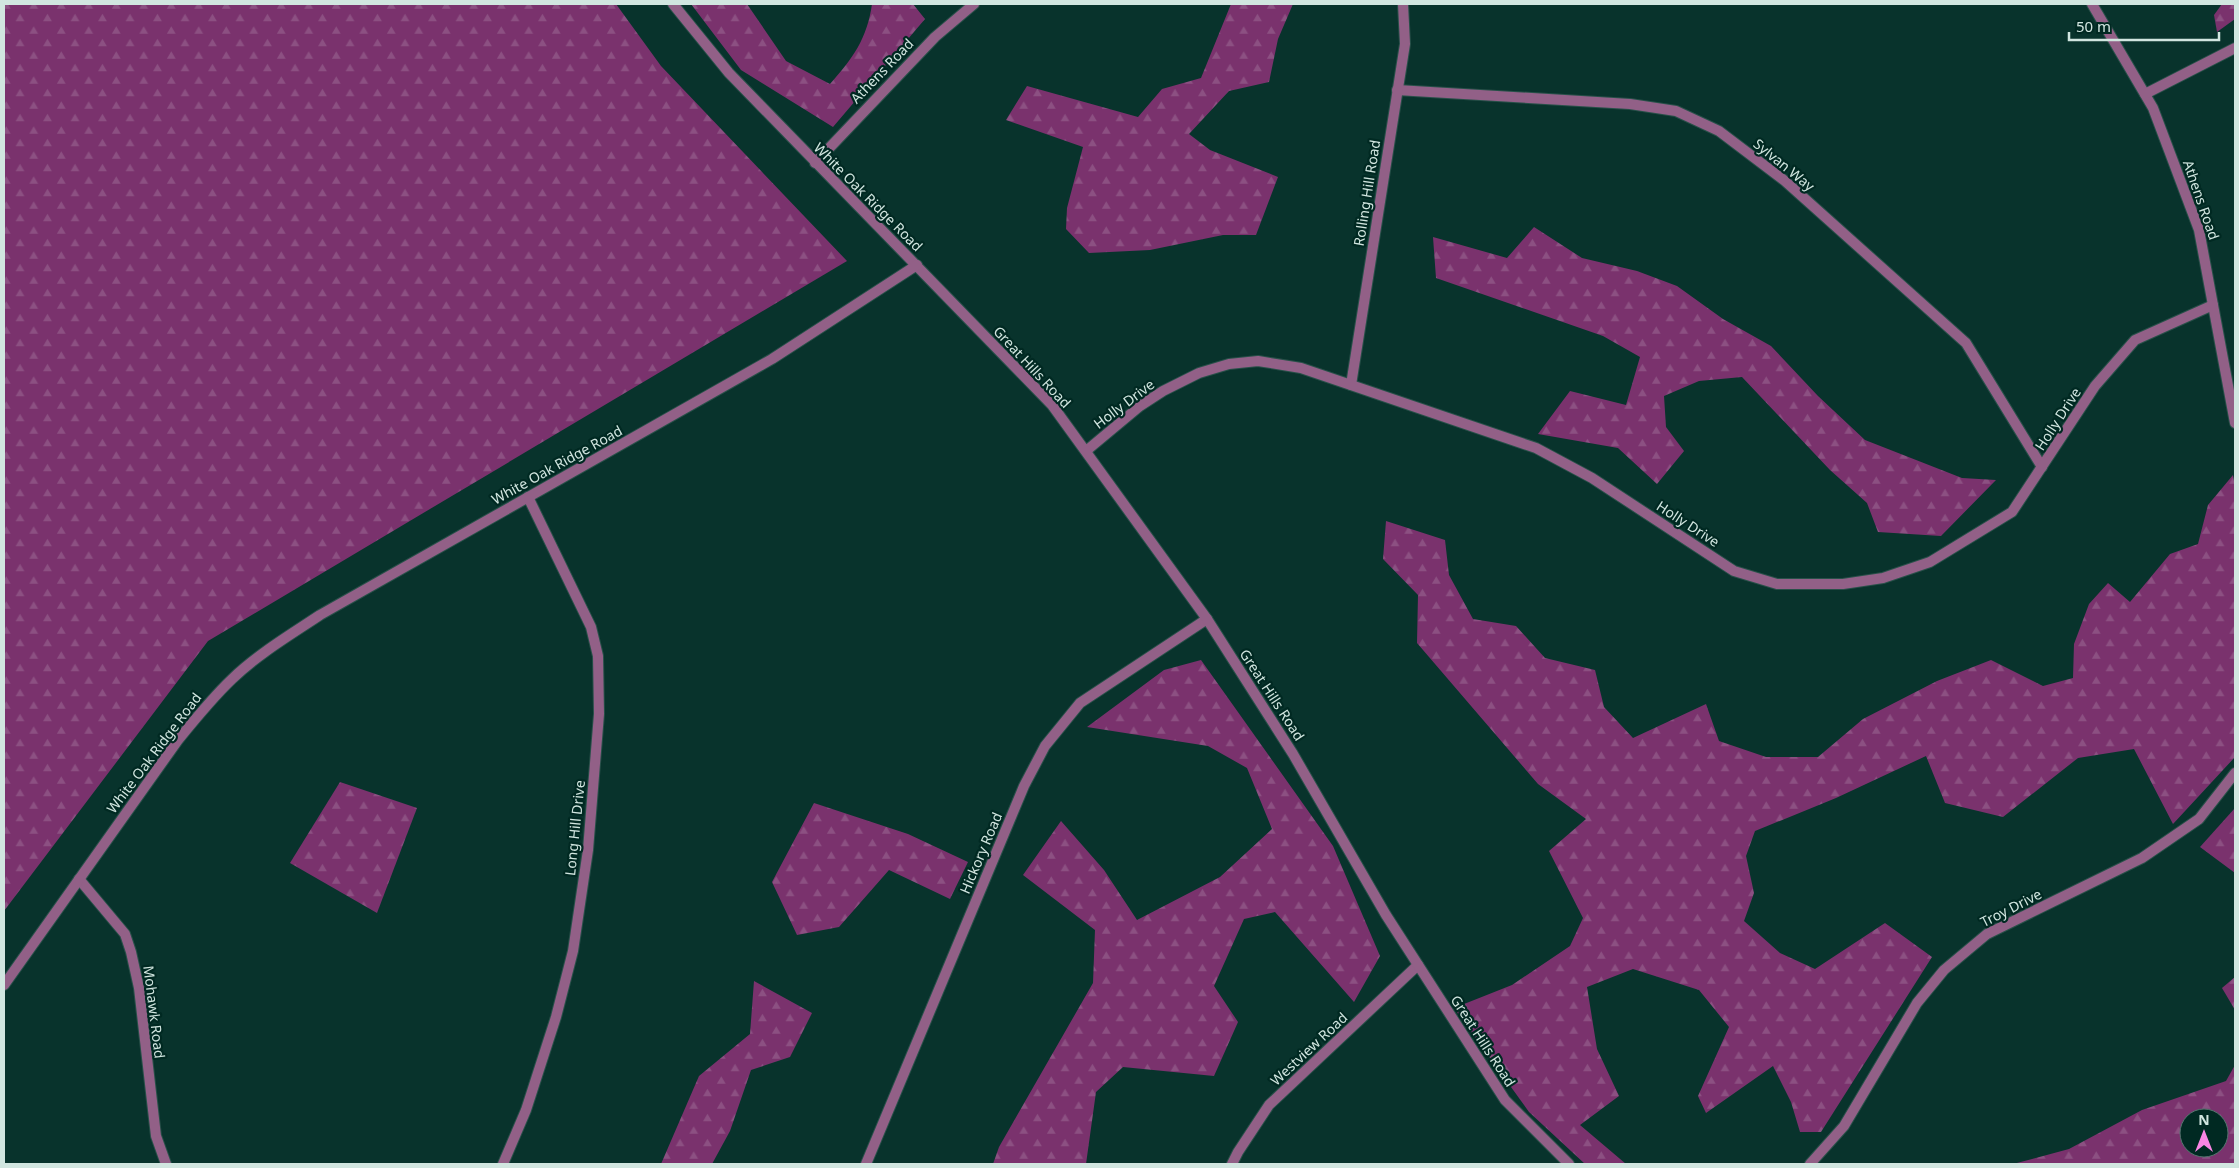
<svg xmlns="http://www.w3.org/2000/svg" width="2239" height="1168" viewBox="0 0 2239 1168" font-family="'Noto Sans',sans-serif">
  <defs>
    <pattern id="forest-firs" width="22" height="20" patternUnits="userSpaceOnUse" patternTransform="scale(1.25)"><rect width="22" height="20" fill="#7a326d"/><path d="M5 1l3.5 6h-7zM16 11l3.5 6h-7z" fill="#8c5082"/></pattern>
  </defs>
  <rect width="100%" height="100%" fill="#08332c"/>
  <g fill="url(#forest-firs)" fill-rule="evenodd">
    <polygon points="4,4 616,4 661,66 847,261 208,641 4,911"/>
    <path d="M691 4H747L786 61 830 84C853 58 867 39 872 4H913L925 19 833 127 741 70Z"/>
    <polygon points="1231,4 1293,4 1278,39 1269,82 1229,91 1189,134 1210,150 1278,177 1256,235 1223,235 1150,250 1089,253 1066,229 1067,208 1083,147 1006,120 1027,86 1138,117 1162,89 1201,78"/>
    <polygon points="2222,4 2235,4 2235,19 2217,32 2214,15"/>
    <polygon points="1534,227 1582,258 1637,271 1677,286 1723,319 1771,346 1818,396 1865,440 1962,478 1996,480 1941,536 1878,532 1867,503 1830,470 1742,377 1699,381 1664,396 1666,427 1684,451 1657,484 1618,448 1538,434 1570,391 1626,405 1640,357 1603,336 1436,278 1433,237 1507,258"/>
    <polygon points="2233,475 2235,487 2235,757 2173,824 2134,749 2078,758 2003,817 1945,803 1926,756 1836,798 1755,831 1746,856 1754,893 1744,921 1780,953 1815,969 1885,923 1932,957 1821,1132 1800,1132 1791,1102 1773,1066 1706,1113 1698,1096 1729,1027 1699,990 1633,969 1587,987 1597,1049 1619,1096 1580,1125 1626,1164 1585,1164 1529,1112 1454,1008 1512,985 1570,946 1583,918 1549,851 1586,819 1538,784 1417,643 1418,595 1383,559 1386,521 1445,540 1449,575 1473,619 1516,626 1545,658 1595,670 1604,707 1633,738 1706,704 1719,741 1766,757 1818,757 1863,719 1937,681 1991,660 2043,686 2073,678 2074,644 2089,604 2108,583 2130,602 2170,554 2198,544 2208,505"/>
    <polygon points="1201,660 1333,846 1380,956 1354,1002 1275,912 1244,919 1214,986 1238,1022 1214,1076 1123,1067 1096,1092 1086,1164 993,1164 999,1147 1093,983 1095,930 1023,875 1061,821 1104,870 1137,920 1220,877 1272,829 1247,768 1208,746 1087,727 1164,670"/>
    <polygon points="340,782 417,808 377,913 290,863"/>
    <polygon points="814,803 908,834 968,862 950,899 889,870 839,927 797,935 772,882"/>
    <polygon points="2235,808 2235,873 2200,847"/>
    <polygon points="2235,977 2235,1010 2222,988"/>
    <polygon points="754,981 812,1013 790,1057 751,1070 730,1131 712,1164 661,1164 699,1076 750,1034"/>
    <path d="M2235 1065V1164H2013L2069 1149 2142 1110 2226 1081ZM2189 1118H2219V1148H2189Z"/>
  </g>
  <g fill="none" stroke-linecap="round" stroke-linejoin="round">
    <defs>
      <g id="minor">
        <polyline points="2092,4 2153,108 2199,230 2235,423"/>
        <polyline points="1397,90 1630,104 1676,111 1719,131 1785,181 1966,343 2042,467"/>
        <polyline points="2145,94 2235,48"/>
        <polyline points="815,163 935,37 974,4"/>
        <polyline points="1351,385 1405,44 1403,4"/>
        <polyline points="1086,451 1140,406 1163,391 1199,373 1229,364 1258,361 1301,368 1536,448 1592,478 1734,571 1777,584 1843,584 1883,578 1930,562 2012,512 2095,386 2135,340 2213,305"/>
        <polyline points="79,879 125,934 131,952 139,988 156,1136 166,1164"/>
        <polyline points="503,1164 526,1110 556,1017 573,951 588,850 599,714 598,656 591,627 528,497"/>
        <polyline points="866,1164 1024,786 1045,746 1080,703 1207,619"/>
        <polyline points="1232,1164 1238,1152 1269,1105 1418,965"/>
        <polyline points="1810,1164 1844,1126 1917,1003 1944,970 1987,934 2142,858 2199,819 2235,773"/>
      </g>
      <g id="tertiary">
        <polyline points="673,4 729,73 1052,405 1207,619 1293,754 1386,915 1505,1100 1569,1164"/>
        <path d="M4 985 178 740C195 719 212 698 232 679 258 654 290 635 320 615L772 359 917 265"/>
      </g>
    </defs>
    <use href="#minor" stroke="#285049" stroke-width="12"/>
    <use href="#tertiary" stroke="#285049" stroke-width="12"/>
    <use href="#minor" stroke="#926087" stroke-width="10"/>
    <use href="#tertiary" stroke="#926087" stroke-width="10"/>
  </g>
  <g text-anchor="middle" stroke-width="4.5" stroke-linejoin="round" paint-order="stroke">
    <g font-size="14" fill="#d1e6e0" stroke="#002922">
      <text transform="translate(882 71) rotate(-46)" y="5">Athens Road</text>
      <text transform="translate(1784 165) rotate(39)" y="5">Sylvan Way</text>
      <text transform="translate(1367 193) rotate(-81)" y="5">Rolling Hill Road</text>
      <text transform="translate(868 197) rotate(45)" y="5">White Oak Ridge Road</text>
      <text transform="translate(2201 200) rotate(71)" y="5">Athens Road</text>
      <text transform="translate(1032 367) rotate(47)" y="5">Great Hills Road</text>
      <text transform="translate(1124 404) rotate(-37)" y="5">Holly Drive</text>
      <text transform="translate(2058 419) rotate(-57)" y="5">Holly Drive</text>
      <text transform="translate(557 465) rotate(-29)" y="5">White Oak Ridge Road</text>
      <text transform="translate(1688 524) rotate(33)" y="5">Holly Drive</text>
      <text transform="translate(1272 695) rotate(57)" y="5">Great Hills Road</text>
      <text transform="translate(154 753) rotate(-53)" y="5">White Oak Ridge Road</text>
      <text transform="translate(575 828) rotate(-84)" y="5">Long Hill Drive</text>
      <text transform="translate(981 853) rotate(-67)" y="5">Hickory Road</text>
      <text transform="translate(2011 908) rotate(-27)" y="5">Troy Drive</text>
      <text transform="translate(154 1012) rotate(83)" y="5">Mohawk Road</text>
      <text transform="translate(1483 1041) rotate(57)" y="5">Great Hills Road</text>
      <text transform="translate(1309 1049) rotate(-43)" y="5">Westview Road</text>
    </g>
  </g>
  <rect width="2239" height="1168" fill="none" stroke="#d1e6e0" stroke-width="10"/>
  <g transform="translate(2204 1133)"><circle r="24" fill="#002922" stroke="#54756e"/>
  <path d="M0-4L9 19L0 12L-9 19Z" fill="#fb86e5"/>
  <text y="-8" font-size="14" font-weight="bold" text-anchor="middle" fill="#d1e6e0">N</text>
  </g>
  <path d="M2069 32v8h150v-8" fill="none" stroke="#d1e6e0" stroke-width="2.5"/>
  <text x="2076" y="32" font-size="15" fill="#d1e6e0" stroke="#002922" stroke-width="4" paint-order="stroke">50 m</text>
</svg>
